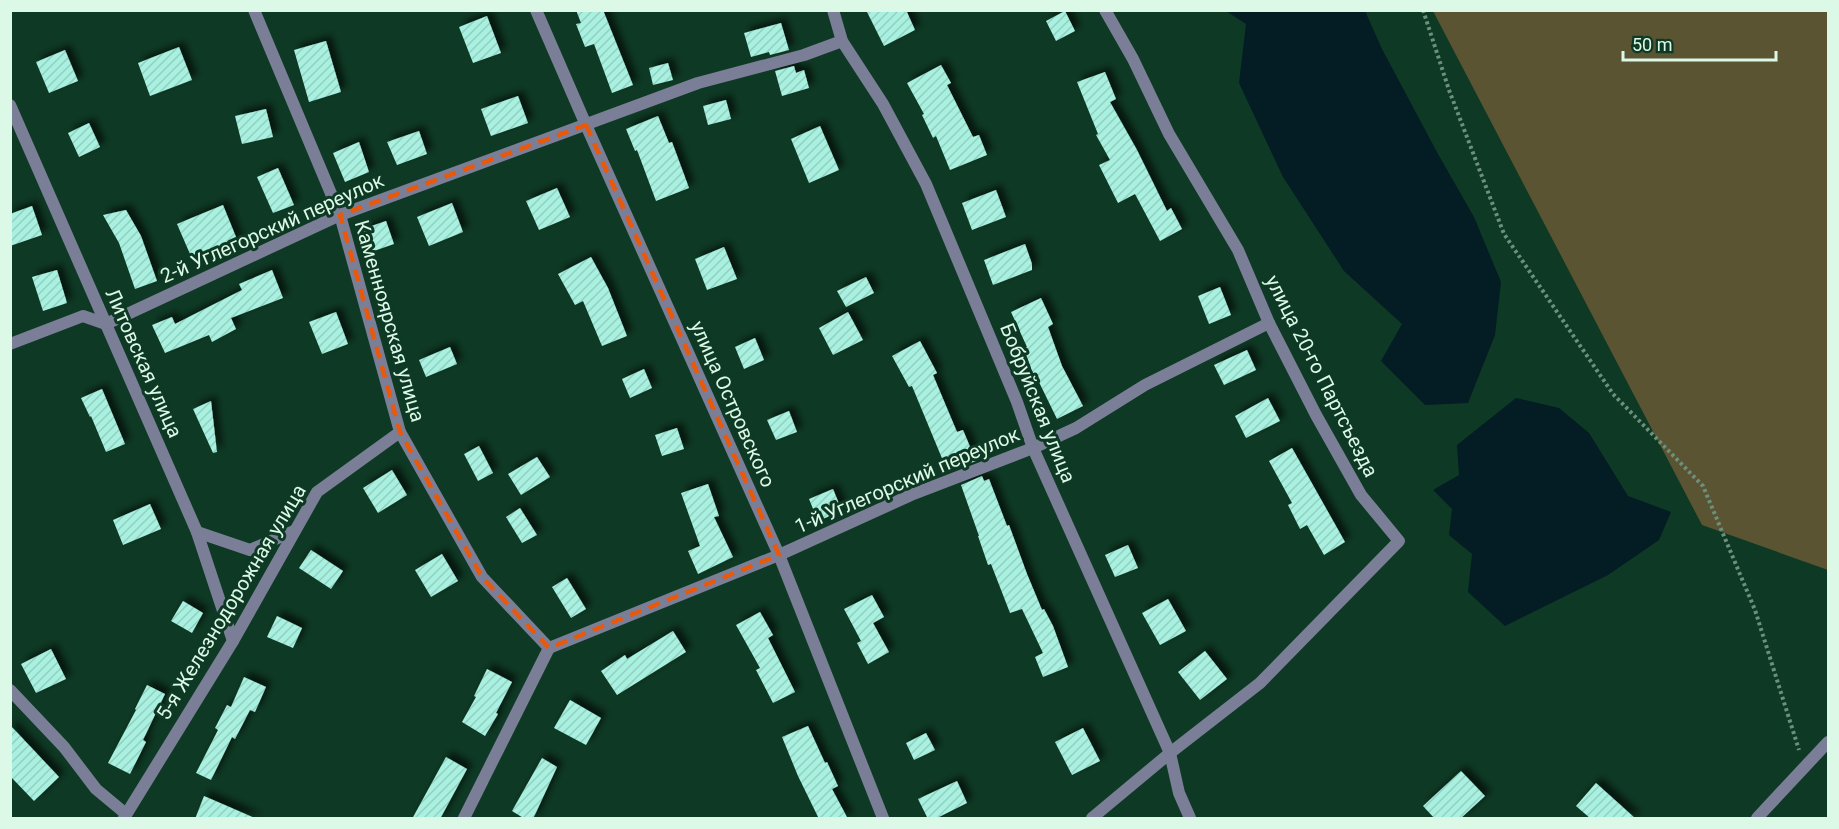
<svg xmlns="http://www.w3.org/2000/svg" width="1839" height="829" viewBox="0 0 1839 829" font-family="Roboto,sans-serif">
  <defs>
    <pattern id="building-hatch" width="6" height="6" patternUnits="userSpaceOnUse" patternTransform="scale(1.5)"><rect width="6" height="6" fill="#a8f0df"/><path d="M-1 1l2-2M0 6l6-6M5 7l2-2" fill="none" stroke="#94cfc0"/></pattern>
    <filter id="shadow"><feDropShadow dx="5.5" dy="-5.5" stdDeviation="3" flood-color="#0009"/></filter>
  </defs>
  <rect width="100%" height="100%" fill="#0e3924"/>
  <polygon fill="#5b5433" points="1433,11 1828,11 1828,570 1702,525"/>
  <g fill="#041c23">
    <polygon points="1226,11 1365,11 1382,49 1438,154 1474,217 1501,282 1495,335 1468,403 1425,405 1381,361 1402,324 1344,271 1283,177 1239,83 1246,24"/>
    <polygon points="1516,398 1559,408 1589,433 1628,496 1671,512 1659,540 1608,575 1505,626 1468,592 1472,554 1449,535 1452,509 1433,490 1459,475 1457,445"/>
  </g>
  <g fill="url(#building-hatch)" filter="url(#shadow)">
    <polygon points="576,10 603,10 633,85 612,93 594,44 585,47 576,24 581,23"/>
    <polygon points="866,10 906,10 915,30 884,46"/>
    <polygon points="1065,11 1075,31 1056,41 1046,21"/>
    <polygon points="487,16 501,53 473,63 459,27"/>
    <polygon points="781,23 789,50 770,55 769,52 751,57 744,33"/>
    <polygon points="326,41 341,92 309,102 294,50"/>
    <polygon points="179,47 192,80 150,96 138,63"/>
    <polygon points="65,50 78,81 49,93 36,62"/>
    <polygon points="668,63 673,80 653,85 649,68"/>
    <polygon points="941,65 951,83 947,85 973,137 979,135 987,155 950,170 936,136 933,138 922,115 924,114 907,83"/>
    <polygon points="794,66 796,73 804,70 809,88 782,96 775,71"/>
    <polygon points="1105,72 1116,99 1110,102 1137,150 1167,211 1171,208 1182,229 1160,241 1135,194 1118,203 1099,165 1110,160 1096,135 1098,134 1077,82"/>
    <polygon points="518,96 528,123 491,136 481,109"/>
    <polygon points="726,100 731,119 708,125 703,106"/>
    <polygon points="266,109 273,137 242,144 235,116"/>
    <polygon points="658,116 669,143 672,142 689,188 656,201 637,150 635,151 626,129"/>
    <polygon points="89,123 100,147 79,157 68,133"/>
    <polygon points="820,126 839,170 809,183 791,139"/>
    <polygon points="419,131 427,154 397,165 387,142"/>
    <polygon points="359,142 369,172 345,182 333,153"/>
    <polygon points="278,168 294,205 273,213 257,177"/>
    <polygon points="557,188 570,217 539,230 526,201"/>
    <polygon points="996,190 1006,217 972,230 962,203"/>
    <polygon points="452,203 463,232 429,246 417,217"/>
    <polygon points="223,205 238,242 193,261 177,224"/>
    <polygon points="32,206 42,235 10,246 10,214"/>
    <polygon points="126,210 141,236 157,281 135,289 119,243 103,215"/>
    <polygon points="386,221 394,244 371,252 363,229"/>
    <polygon points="1025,244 1032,264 1032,270 993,285 984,260"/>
    <polygon points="724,247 737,279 707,290 695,259"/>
    <polygon points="591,257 608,288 627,336 602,346 583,301 575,305 558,274"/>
    <polygon points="57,270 67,303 43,311 32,277"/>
    <polygon points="272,270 283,298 231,318 236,329 212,342 209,335 165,353 152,325 172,317 175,324 242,290 239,284"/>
    <polygon points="866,277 874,293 846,307 837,291"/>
    <polygon points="1220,287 1231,315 1209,324 1198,296"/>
    <polygon points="1041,298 1053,324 1048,327 1062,366 1083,406 1057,419 1037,378 1035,379 1024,349 1027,347 1011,312"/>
    <polygon points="336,312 348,344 322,354 309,322"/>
    <polygon points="848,312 863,340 833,355 819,328"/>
    <polygon points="755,338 764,360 744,369 735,347"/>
    <polygon points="920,341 937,373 933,375 957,432 963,430 976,461 955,469 953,465 946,468 912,386 909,387 892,356"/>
    <polygon points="450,347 457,364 426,377 419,360"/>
    <polygon points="1247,350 1256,370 1224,385 1214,365"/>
    <polygon points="644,369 652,388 630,398 622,379"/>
    <polygon points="102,389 125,444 106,452 91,416 90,417 81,398"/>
    <polygon points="1268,398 1280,421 1246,438 1235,416"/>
    <polygon points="211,401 217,452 213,453 193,409"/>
    <polygon points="789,411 797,432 776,440 767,420"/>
    <polygon points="677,428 684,449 662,456 655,435"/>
    <polygon points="479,446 493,473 478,481 464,454"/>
    <polygon points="1292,448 1345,542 1324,555 1307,525 1300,529 1288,505 1292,503 1269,461"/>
    <polygon points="537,457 550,477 521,495 508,474"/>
    <polygon points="392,470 407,495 378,513 363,488"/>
    <polygon points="982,476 984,481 989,479 1007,526 1009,525 1027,574 1042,610 1044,609 1053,626 1068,667 1043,677 1035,657 1043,653 1022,609 1010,613 991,564 988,565 978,536 979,536 961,485"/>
    <polygon points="708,484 719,516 714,517 733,557 698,574 688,551 700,546 681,493"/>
    <polygon points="833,489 842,511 818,521 809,499"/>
    <polygon points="150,504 161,529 123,545 113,520"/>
    <polygon points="520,508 537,535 522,543 506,517"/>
    <polygon points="1128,545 1138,568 1115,577 1105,555"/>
    <polygon points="311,550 343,571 331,589 299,568"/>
    <polygon points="442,554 458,581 431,597 415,570"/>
    <polygon points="567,578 586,609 571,618 552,587"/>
    <polygon points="872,595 884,617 873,623 889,652 868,664 857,643 861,641 844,609"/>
    <polygon points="1168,599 1186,631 1160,645 1142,613"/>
    <polygon points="183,601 203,613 192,633 171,621"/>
    <polygon points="760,612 773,635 768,638 795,692 773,703 756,670 760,668 736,625"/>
    <polygon points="277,616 302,628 293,648 267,637"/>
    <polygon points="673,631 686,652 617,695 601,671 625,655 627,659"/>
    <polygon points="51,649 66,679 36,693 21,664"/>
    <polygon points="1205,651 1227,679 1200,700 1178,672"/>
    <polygon points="487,669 512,682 496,713 498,714 485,736 462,722 476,697 474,696"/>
    <polygon points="244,677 266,687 255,712 250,710 235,739 232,737 211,780 196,773 218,730 215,728 227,705 231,707"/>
    <polygon points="147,685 165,694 143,740 146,742 130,774 108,763 136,710 135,709"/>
    <polygon points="570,700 601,718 586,745 554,728"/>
    <polygon points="10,725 59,777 34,801 10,776"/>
    <polygon points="808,726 825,763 827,762 838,786 832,789 848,819 819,819 798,776 782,737"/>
    <polygon points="1083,728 1100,761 1072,775 1055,742"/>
    <polygon points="926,733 935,750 914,760 906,743"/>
    <polygon points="446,757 467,769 440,819 412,819"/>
    <polygon points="542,758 557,767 533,819 525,819 512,811"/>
    <polygon points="1461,771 1485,796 1460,819 1435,819 1423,806"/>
    <polygon points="957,781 967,803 935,819 928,819 918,799"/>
    <polygon points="1596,783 1636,819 1591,819 1576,806"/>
    <polygon points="204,796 257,819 195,819"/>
  </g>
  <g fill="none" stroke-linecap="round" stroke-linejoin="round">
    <polyline stroke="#6b907c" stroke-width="4" stroke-dasharray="3 3" stroke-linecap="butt" points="1423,10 1449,90 1504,234 1613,394 1703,486 1755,610 1799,750"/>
    <g stroke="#7b7e97" stroke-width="12">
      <polyline points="254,10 340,215 400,432 482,577 549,648"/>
      <polyline points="833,10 842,41 883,104 926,184 1017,402 1033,448 1170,753 1179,793 1190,818"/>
      <polyline points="10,105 197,532 233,641"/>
      <polyline points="10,344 83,316 106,324 340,215 698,83 804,55 842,41"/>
      <polyline points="197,532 250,550 294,531"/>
      <polyline points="549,648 779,555 911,495 1033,448 1076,428 1145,385 1269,323"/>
      <polyline points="10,690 64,747 96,789 126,814"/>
      <polyline points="124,818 233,641 317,492 400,432"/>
      <polyline points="464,818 549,648"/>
      <polyline points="1092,818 1170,753 1260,683 1399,541 1361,495 1316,415 1269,323 1238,250 1169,134 1133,59 1105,10"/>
      <polyline points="1757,818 1828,742"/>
    </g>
    <polyline stroke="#7b7e97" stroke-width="12" points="536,10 586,125 779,555 883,818"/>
  </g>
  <path fill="none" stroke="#e8590c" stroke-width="4.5" stroke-dasharray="12 8" stroke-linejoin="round" d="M586 125 779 555 549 648 482 577 400 432 340 215Z"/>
  <g text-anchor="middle" stroke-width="6" stroke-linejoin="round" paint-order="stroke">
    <g font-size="20" fill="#dcf9e7" stroke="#0e3924">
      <text transform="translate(272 228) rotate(-24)" y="7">2-й Углегорский переулок</text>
      <text transform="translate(390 321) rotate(74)" y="7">Каменноярская улица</text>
      <text transform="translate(144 363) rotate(66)" y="7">Литовская улица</text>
      <text transform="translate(1322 376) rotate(63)" y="7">улица 20-го Партсъезда</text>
      <text transform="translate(1038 403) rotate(68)" y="7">Бобруйская улица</text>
      <text transform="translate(733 404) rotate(66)" y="7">улица Островского</text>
      <text transform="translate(907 480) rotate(-23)" y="7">1-й Углегорский переулок</text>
      <text transform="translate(231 602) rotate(-59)" y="7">5-я Железнодорожная улица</text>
    </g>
  </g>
  <rect width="1839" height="829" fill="none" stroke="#dcf9e7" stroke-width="24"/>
  <path d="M1623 51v9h153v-9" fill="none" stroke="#dcf9e7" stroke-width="3"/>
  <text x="1632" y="51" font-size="18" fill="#dcf9e7" stroke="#0e3924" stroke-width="4.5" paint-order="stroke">50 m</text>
</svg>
